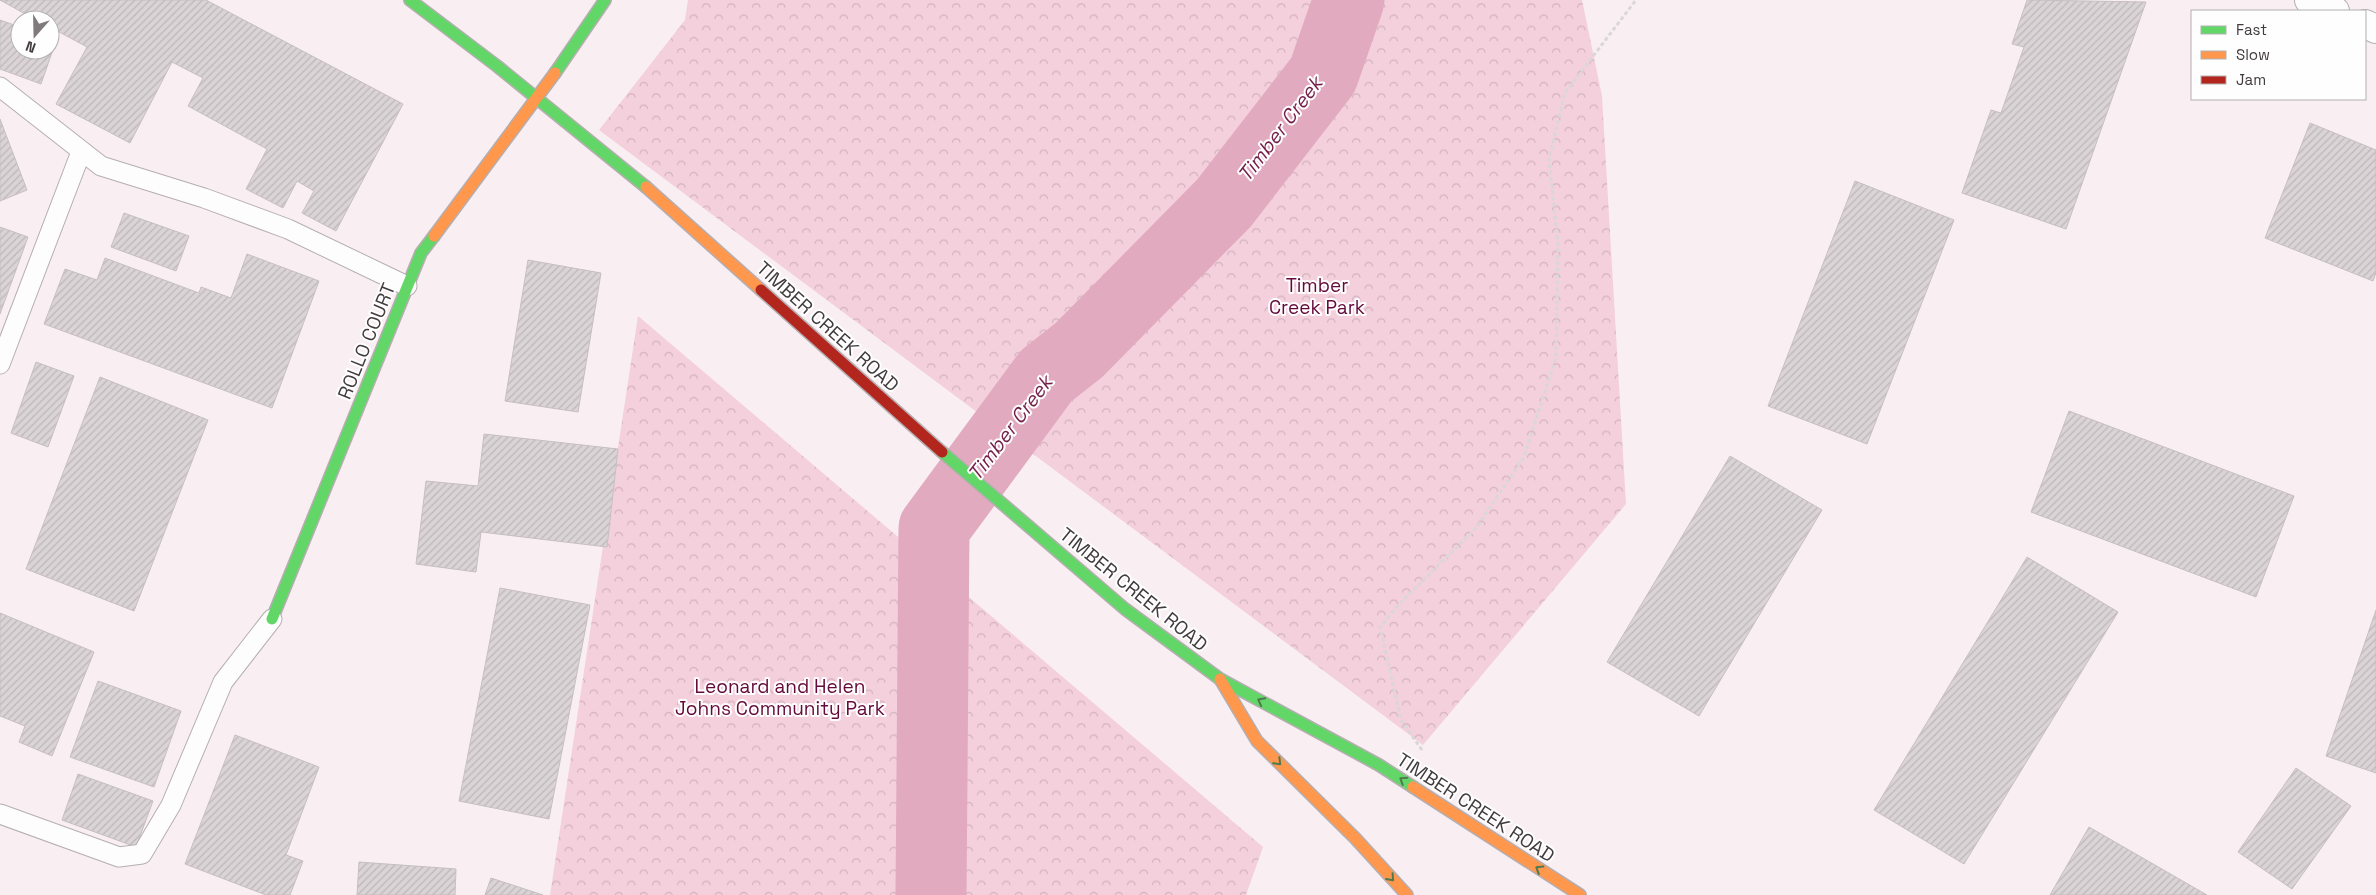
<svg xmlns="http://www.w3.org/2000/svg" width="2376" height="895" viewBox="0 0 2376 895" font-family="'Space Grotesk',sans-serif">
  <defs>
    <pattern id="forest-crowns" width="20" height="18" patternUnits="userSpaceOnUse" patternTransform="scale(1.25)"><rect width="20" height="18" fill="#f4cfdc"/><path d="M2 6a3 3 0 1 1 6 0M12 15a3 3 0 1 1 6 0" fill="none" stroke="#d2b3be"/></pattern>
    <pattern id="building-hatch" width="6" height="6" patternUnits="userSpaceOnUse" patternTransform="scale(1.25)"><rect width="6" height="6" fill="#dbd4d6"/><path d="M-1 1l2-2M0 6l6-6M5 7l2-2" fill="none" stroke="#bdb7b9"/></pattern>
  </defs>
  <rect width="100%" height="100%" fill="#f9eff2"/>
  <g fill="url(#forest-crowns)">
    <polygon points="688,0 1582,0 1602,96 1626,504 1423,745 599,130 685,20"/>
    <polygon points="638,316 1263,847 1246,895 550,895"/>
  </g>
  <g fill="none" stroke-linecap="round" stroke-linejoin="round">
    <polyline stroke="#e1aabf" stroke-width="71" points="931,895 934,528 1046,376 1079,350 1224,203 1323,75 1349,0"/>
  </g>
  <g fill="url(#building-hatch)" stroke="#c6bfc1">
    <polygon points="0,0 206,0 403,104 336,231 302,213 314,191 297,181 283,208 246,189 267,149 188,106 203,78 172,62 130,143 56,104 87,47 50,27 50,20 36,20"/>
    <polygon points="2027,0 2146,2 2066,229 1962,193 1991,110 2001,113 2024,47 2012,44"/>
    <polygon points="0,20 20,27 20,50 50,50 50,38 56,41 41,84 0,69"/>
    <polygon points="0,119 27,190 0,201"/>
    <polygon points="2310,123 2376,150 2376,273 2373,281 2265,238"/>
    <polygon points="1855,181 1954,220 1867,444 1768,406"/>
    <polygon points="124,213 189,236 176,271 111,247"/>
    <polygon points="0,227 28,237 0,314"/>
    <polygon points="247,254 319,281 272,408 44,324 65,269 97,280 105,258 199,293 201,287 231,298"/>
    <polygon points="528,260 601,273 578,412 505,401"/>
    <polygon points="36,362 74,376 48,447 11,433"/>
    <polygon points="100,377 208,420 134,611 26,569"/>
    <polygon points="2069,411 2294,496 2256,597 2031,512"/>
    <polygon points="484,434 618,449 607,547 481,532 476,572 416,564 426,481 478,486"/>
    <polygon points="1730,456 1822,510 1699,716 1607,662"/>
    <polygon points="2027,557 2118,612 1964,864 1874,810"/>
    <polygon points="500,588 590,605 549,819 459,801"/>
    <polygon points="2376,610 2376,773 2326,756"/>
    <polygon points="0,613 94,652 52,756 19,742 25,726 0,716"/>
    <polygon points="98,681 181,711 154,787 70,757"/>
    <polygon points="235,735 319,767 286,855 303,861 290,895 266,895 185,864"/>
    <polygon points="2296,768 2351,806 2292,889 2238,852"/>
    <polygon points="78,774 153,801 136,847 62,820"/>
    <polygon points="2089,827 2207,895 2050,895"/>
    <polygon points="359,862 456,869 455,895 357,895"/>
    <polygon points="491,878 543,895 485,895"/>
  </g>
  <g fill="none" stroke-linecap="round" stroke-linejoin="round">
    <defs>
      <g id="lane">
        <polyline points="0,87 101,166 204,198 288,229 407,286"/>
        <polyline points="0,364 81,152"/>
        <polyline points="0,814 119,857 142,854 171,805 223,682 272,619"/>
      </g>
      <g id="street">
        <polyline points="2309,0 2335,11"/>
        <polyline points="2365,24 2376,29"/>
      </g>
      <g id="fast">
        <polyline points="410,0 497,66 646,187"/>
        <polyline points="555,73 605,0"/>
        <polyline points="942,452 1125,609 1220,679 1379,765 1413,787"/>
        <polyline points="272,619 421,253 434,236"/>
      </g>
      <g id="slow">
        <polyline points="646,187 761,290"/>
        <polyline points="434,236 555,73"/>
        <polyline points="1220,679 1257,741 1355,838 1407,895"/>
        <polyline points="1413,787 1580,895"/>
      </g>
      <polyline id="jam" points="761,290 942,452"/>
    </defs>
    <use href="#lane" stroke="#b5aeb1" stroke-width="21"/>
    <use href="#street" stroke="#b5aeb1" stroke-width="30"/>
    <use href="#fast" stroke="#b5aeb1" stroke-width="14"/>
    <use href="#slow" stroke="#b5aeb1" stroke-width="14"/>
    <use href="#jam" stroke="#b5aeb1" stroke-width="14"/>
    <polyline stroke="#dad7d8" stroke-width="3" stroke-dasharray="4 2.5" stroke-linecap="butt" points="1422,750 1401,720 1380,627 1400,603 1476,528 1524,457 1556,357 1558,244 1549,159 1565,93 1636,0"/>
    <use href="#lane" stroke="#fefdfd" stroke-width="19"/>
    <use href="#street" stroke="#fefdfd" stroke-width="28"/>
    <use href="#fast" stroke="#63d668" stroke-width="11"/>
    <use href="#slow" stroke="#ff974d" stroke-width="11"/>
    <use href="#jam" stroke="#b3261e" stroke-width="11"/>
  </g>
  <defs><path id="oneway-chevron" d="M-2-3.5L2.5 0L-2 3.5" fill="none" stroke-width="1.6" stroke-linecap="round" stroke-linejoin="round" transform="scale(1.25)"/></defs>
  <g stroke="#4f794e">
    <use href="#oneway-chevron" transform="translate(1261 701) rotate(-152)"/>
    <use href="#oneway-chevron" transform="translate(1278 762) rotate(45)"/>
    <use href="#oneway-chevron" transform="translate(1403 780) rotate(-147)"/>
    <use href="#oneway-chevron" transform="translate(1539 869) rotate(-148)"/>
    <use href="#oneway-chevron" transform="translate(1391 878) rotate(48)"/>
  </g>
  <g text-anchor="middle" stroke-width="4" stroke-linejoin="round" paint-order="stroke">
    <g font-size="19" fill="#640a3a" stroke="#fefefe">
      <text x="1317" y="292">Timber<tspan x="1317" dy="22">Creek Park</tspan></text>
      <text x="780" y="693">Leonard and Helen<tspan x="780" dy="22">Johns Community Park</tspan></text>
    </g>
    <g font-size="19" fill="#413b3d" stroke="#fefefe">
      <text transform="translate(828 326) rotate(42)" y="7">TIMBER CREEK ROAD</text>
      <text transform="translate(366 341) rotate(-68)" y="7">ROLLO COURT</text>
      <text transform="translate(1134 589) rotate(39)" y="7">TIMBER CREEK ROAD</text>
      <text transform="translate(1476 807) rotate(33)" y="7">TIMBER CREEK ROAD</text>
    </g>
    <g font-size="20" font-style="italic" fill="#741d48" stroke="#fefefe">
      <text transform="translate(1280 129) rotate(-53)" y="7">Timber Creek</text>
      <text transform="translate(1010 428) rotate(-53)" y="7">Timber Creek</text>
    </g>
  </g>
  <rect x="2191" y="10" width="175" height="90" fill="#fefefe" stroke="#b2b0b1"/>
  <rect x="2201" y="26" width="25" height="8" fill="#63d668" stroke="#b2b0b1"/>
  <text x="2236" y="35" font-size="15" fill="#413b3d">Fast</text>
  <rect x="2201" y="51" width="25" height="8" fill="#ff974d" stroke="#b2b0b1"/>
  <text x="2236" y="60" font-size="15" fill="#413b3d">Slow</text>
  <rect x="2201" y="76" width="25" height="8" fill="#b3261e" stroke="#b2b0b1"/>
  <text x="2236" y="85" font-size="15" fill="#413b3d">Jam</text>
  <g transform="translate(35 35) rotate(200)"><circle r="24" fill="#fefefe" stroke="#b2b0b1"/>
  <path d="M0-4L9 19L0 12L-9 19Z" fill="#817a7c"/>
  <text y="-8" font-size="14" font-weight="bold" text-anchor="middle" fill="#413b3d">N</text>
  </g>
</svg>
